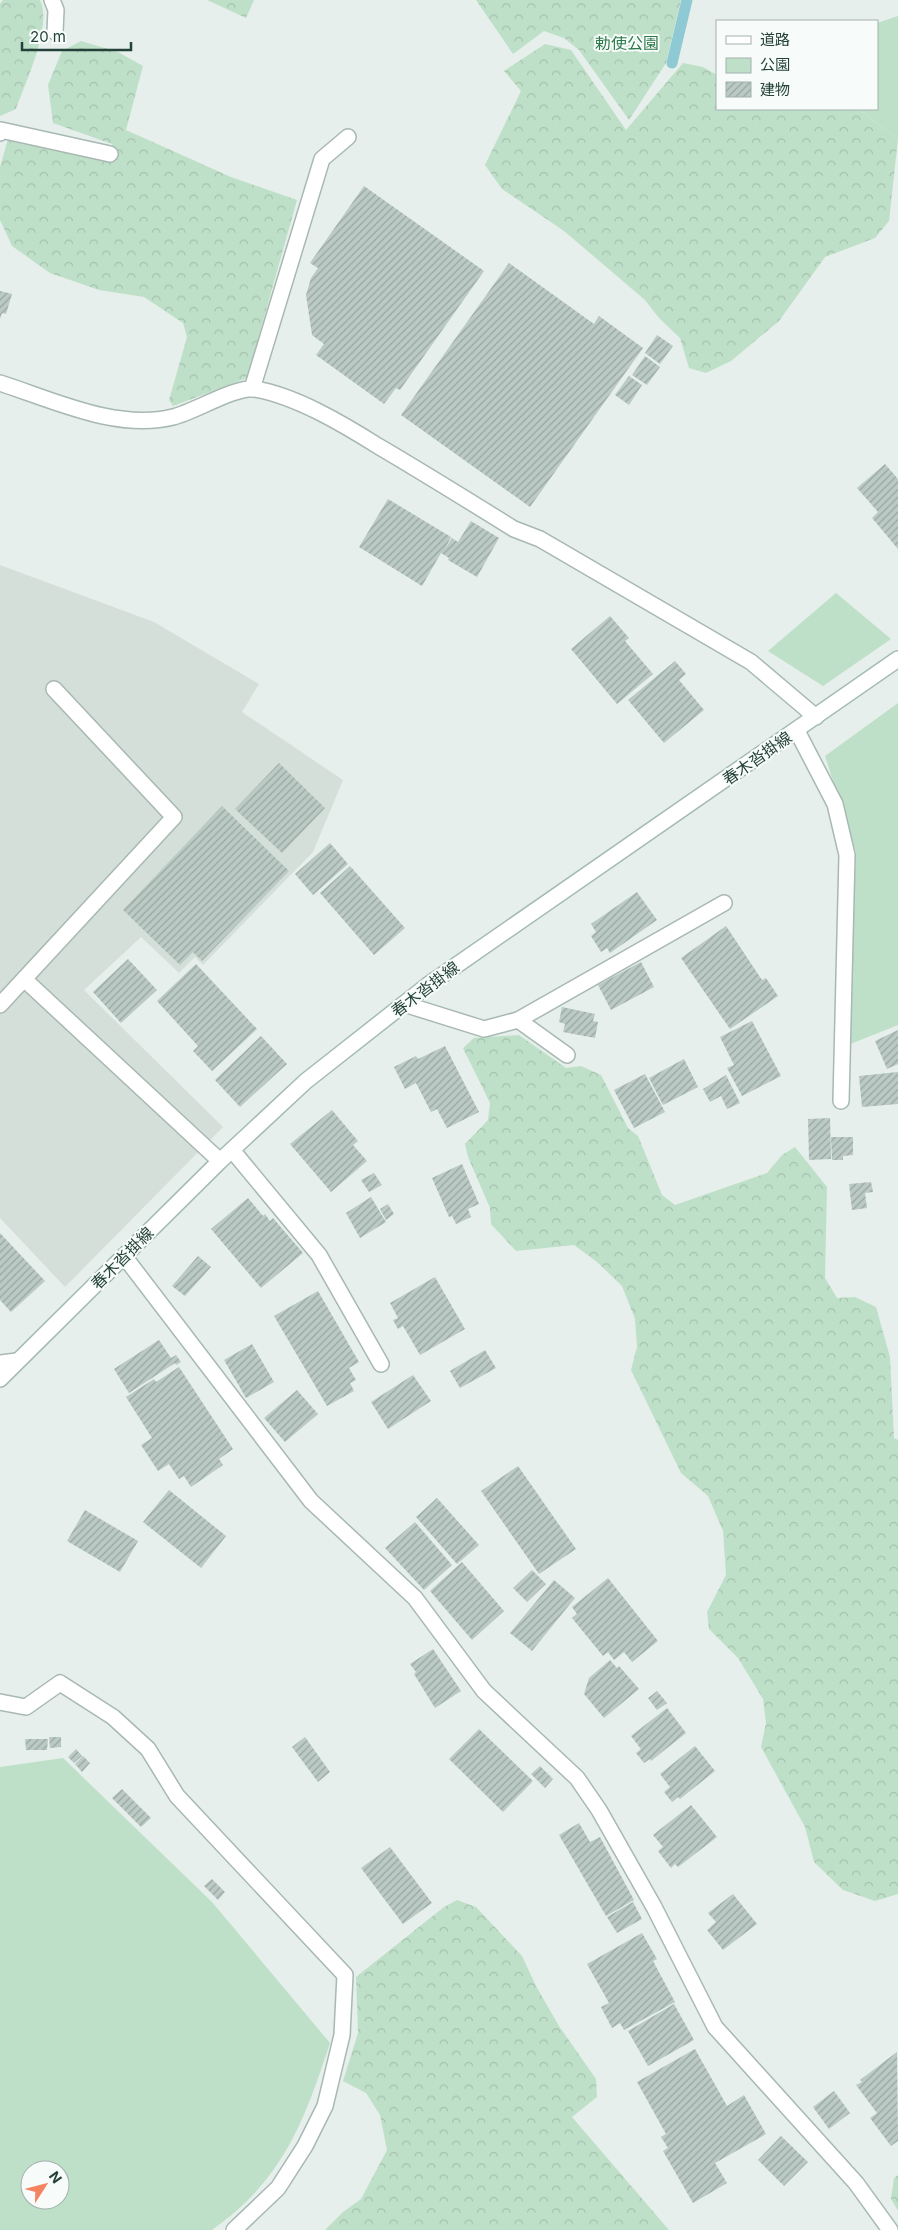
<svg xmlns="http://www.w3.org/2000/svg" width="898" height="2230" viewBox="0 0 898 2230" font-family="Inter,'Noto Sans JP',sans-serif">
  <defs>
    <pattern id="forest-crowns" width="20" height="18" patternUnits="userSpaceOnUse" patternTransform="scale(1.25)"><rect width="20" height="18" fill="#bfe0c8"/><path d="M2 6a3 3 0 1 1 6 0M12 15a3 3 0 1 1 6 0" fill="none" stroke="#a4c1ad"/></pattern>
    <pattern id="building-hatch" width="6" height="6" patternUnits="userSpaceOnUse" patternTransform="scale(1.25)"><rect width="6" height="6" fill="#bbcac4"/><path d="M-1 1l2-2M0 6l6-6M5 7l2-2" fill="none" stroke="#98a6a0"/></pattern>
  </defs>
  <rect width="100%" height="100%" fill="#e6efeb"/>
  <polygon fill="#d4dfda" points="0,565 154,622 259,684 242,712 343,780 313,852 203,965 195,957 179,973 141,937 84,990 223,1127 65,1287 0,1218"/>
  <g fill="#bfe0c8" fill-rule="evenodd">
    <polygon points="898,16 898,139 858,109 877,109 877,23"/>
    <polygon points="836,593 891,639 823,686 768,651"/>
    <polygon points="898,703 898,1025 848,1045 856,852 825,756"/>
    <path d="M63 1758 212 1902 330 2043C304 2122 283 2180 212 2230H0V1767ZM30 2170H60V2200H30Z"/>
  </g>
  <g fill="url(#forest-crowns)">
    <path d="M3 0H40C53 25 25 83 16 109L0 116V4Z"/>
    <polygon points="207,0 254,0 246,18"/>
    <polygon points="476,0 681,0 666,63 629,120 579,50 564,38 544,31 513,54"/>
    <polygon points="81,41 118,52 143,66 126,130 231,177 297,200 247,378 173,406 169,400 187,337 183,323 144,297 99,290 50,273 12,246 0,220 0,167 8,139 109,162 116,161 112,144 53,123 48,85 62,51"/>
    <polygon points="545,44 571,50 626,130 683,63 703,67 717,75 717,109 858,109 898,139 889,221 875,238 825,257 779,321 731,361 706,373 689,368 680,338 659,318 645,300 564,231 502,189 485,165 521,91 504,71"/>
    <polygon points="519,1035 566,1068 581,1066 601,1075 628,1128 638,1136 662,1195 675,1205 767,1173 782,1155 795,1147 827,1187 825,1278 837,1298 855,1297 876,1307 890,1357 894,1438 898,1440 898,1894 875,1901 843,1890 814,1862 805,1827 761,1747 766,1723 763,1699 738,1658 709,1629 707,1612 726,1575 723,1531 708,1496 681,1473 631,1370 637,1347 635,1319 622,1286 597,1262 574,1245 516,1251 491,1224 490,1208 468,1157 465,1144 488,1120 490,1103 463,1048 474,1038"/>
    <polygon points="457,1900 476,1907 522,1956 536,1986 559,2026 596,2079 597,2097 572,2117 669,2230 325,2230 343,2212 361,2199 387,2150 380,2115 366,2093 343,2081 358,2033 356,1977 444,1907"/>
    <polygon points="898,2175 898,2211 891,2199 894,2178"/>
  </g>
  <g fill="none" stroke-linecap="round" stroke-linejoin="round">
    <polyline stroke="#8ec9d4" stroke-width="11" points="672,63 687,0"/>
  </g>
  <g fill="url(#building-hatch)">
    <polygon points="364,186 484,271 400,390 396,388 384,404 316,355 324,344 312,335 306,295 311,278 318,268 310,263"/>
    <polygon points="509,263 594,324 599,316 643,348 530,507 401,415"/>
    <polygon points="0,291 12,294 6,314 2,313 0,319"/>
    <polygon points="657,335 673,346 660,364 645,353"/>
    <polygon points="645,356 660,367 647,385 632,375"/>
    <polygon points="629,376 642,385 629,405 615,395"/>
    <polygon points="885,464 898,479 898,549 872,518 878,512 857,488"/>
    <polygon points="388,499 451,537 445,549 452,538 458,542 471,521 499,538 477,577 448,560 449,558 441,553 422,586 359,547"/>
    <polygon points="610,616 629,638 625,641 653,674 617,704 571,649"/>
    <polygon points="675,661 686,674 679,680 704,710 664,743 628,700"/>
    <polygon points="279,763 325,808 282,853 235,809"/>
    <polygon points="222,806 289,871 202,961 193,952 180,965 123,910"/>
    <polygon points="330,843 348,864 313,895 295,874"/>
    <polygon points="350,866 405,928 374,955 320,893"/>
    <polygon points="637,892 657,920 610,953 607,948 601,952 591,936 596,932 591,924"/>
    <polygon points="726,926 762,980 766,978 778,996 730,1029 681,958"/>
    <polygon points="128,959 157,990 121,1023 93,992"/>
    <polygon points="641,962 654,987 611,1010 598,985"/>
    <polygon points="196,964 257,1029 212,1071 193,1051 198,1046 157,1001"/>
    <polygon points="562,1007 595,1014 593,1021 598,1022 595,1038 563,1032 565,1024 559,1022"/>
    <polygon points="752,1021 781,1076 742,1096 727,1068 734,1065 720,1037"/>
    <polygon points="898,1030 898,1064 887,1069 875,1041"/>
    <polygon points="261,1036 287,1064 240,1107 215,1080"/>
    <polygon points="445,1046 479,1112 447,1128 437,1109 431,1112 416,1083 405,1089 394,1067 416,1056 418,1059"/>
    <polygon points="684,1059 698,1087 663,1105 649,1078"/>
    <polygon points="898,1072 898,1104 862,1107 859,1076"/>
    <polygon points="645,1074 665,1112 634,1128 614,1090"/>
    <polygon points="726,1075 740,1103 727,1109 721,1096 710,1102 703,1089"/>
    <polygon points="332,1110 358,1141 353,1145 367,1161 331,1192 290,1144"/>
    <polygon points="830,1118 831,1159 809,1160 808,1119"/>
    <polygon points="831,1137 853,1137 853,1155 843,1156 843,1160 832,1160"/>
    <polygon points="462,1164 479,1204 468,1209 471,1217 456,1224 452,1216 449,1217 432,1178"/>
    <polygon points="374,1173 382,1185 369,1192 361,1180"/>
    <polygon points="871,1182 873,1192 865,1193 867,1208 852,1210 849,1184"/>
    <polygon points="371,1197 386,1222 360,1238 346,1213"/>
    <polygon points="248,1198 263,1216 265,1214 270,1221 273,1218 303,1253 261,1288 211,1229"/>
    <polygon points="388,1204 394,1214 386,1220 380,1209"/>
    <polygon points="0,1233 45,1281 11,1312 0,1300"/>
    <polygon points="198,1256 211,1267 185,1296 172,1286"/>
    <polygon points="435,1277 465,1329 420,1355 403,1326 398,1329 393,1320 398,1318 390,1303"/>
    <polygon points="318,1291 359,1362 349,1368 356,1380 350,1383 354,1391 327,1406 274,1316"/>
    <polygon points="159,1340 171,1358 176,1355 181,1362 176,1365 175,1363 129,1393 114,1369"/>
    <polygon points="252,1344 274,1382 246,1398 224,1360"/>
    <polygon points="485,1350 496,1368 460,1388 450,1371"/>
    <polygon points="179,1367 233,1449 219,1459 223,1465 191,1487 184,1476 179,1479 169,1464 158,1471 141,1445 152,1438 126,1397 154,1379 156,1382"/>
    <polygon points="413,1375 431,1401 388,1429 371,1402"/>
    <polygon points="297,1390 318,1414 285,1442 264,1418"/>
    <polygon points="518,1466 576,1549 539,1574 481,1491"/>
    <polygon points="169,1490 226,1536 201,1568 143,1522"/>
    <polygon points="437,1498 479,1545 457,1564 416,1517"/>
    <polygon points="85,1510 138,1541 120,1572 67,1541"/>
    <polygon points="415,1522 452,1565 424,1590 385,1548"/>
    <polygon points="462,1562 504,1611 472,1640 430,1591"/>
    <polygon points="532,1570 546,1584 527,1602 513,1588"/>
    <polygon points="608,1578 658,1641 632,1662 624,1652 614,1660 608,1652 603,1656 572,1618 577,1614 572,1607"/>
    <polygon points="554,1580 575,1598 532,1651 510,1633"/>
    <polygon points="433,1649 461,1691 435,1708 414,1674 416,1672 410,1664"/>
    <polygon points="610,1660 617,1668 619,1666 639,1689 604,1718 584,1694 589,1678"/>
    <polygon points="657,1691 667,1703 657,1710 648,1698"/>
    <polygon points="667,1708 686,1733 651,1761 650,1759 644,1763 636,1753 641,1749 631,1736"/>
    <polygon points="479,1729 533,1781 503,1812 449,1759"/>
    <polygon points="49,1737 61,1737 61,1747 50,1748"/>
    <polygon points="305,1737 330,1772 318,1782 292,1747"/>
    <polygon points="25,1739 48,1739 47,1750 26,1750"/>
    <polygon points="695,1746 715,1771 680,1799 678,1797 672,1802 664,1792 670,1787 660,1774"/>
    <polygon points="76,1749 82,1756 74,1763 68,1757"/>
    <polygon points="83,1756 90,1763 82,1772 75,1764"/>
    <polygon points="540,1766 553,1779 545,1788 531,1774"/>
    <polygon points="122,1789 151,1818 141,1827 112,1798"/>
    <polygon points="691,1805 717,1837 678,1867 675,1864 671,1868 658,1851 663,1847 653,1835"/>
    <polygon points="579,1823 590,1842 600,1837 634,1900 606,1916 559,1835"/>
    <polygon points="390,1847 432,1903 403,1924 361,1868"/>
    <polygon points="212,1879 225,1892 218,1900 204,1886"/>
    <polygon points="733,1894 757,1924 723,1950 707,1930 716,1922 708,1913"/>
    <polygon points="633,1902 642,1919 617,1933 607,1917"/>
    <polygon points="642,1933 657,1959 653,1961 675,2002 624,2030 620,2023 612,2028 601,2007 609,2003 587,1964"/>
    <polygon points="674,2004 694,2040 648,2066 628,2031"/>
    <polygon points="695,2049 727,2106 744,2095 766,2134 715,2163 727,2183 693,2203 663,2151 668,2148 661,2137 666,2134 637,2082"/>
    <polygon points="897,2052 898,2141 891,2146 870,2118 877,2113 856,2085 862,2082 860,2080"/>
    <polygon points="834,2091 850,2113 829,2129 813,2107"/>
    <polygon points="781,2136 808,2162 784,2186 758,2160"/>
  </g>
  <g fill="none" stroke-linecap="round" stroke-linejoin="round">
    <defs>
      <g id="service">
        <polyline points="52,0 56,10 55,32"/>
        <polyline points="0,133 1,130 110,154"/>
        <polyline points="252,389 322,159 348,137"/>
        <polyline points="797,731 835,804 847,855 841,1101"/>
        <polyline points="24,979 220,1161"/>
        <polyline points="404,1004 484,1029 518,1020 724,903"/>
        <polyline points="0,1005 174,817 54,689"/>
        <polyline points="518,1020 567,1055"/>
        <polyline points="232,1150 319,1255 381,1364"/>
        <polyline points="0,1702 26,1707 60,1683 113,1717 148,1749 177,1796 345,1975 342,2035 325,2106 305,2146 278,2188 234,2230"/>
      </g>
      <g id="minor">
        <path d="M0 383C53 400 117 431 173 417 194 412 236 386 255 389 296 396 343 424 378 446 424 473 469 501 514 529L540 539 751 662 816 717"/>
        <polyline points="124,1256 311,1501 415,1598 484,1691 577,1778 599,1810 654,1907 715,2027 856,2183 890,2230"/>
        <polyline points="0,1363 17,1361"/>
      </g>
      <polyline id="secondary" points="0,1379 220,1161 306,1081 428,985 898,659"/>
    </defs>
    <use href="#service" stroke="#a8b8b2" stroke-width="18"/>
    <use href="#minor" stroke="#a8b8b2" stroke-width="18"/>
    <use href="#secondary" stroke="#a4bbb3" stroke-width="18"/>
    <use href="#service" stroke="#fff" stroke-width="15"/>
    <use href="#minor" stroke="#fff" stroke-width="15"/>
    <use href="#secondary" stroke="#fff" stroke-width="15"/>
  </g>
  <g text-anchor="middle" stroke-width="4" stroke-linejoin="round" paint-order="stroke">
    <g font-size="16" fill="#2d7a4b" stroke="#f7fbf9">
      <text x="627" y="49">勅使公園</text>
    </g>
    <g font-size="16" fill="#24423a" stroke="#f7fbf9">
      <text transform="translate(757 758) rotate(-35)" y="6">春木沓掛線</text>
      <text transform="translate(425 989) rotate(-37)" y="6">春木沓掛線</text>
      <text transform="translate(122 1258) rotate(-45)" y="6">春木沓掛線</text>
    </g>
  </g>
  <rect x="716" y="20" width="162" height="90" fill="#f7fbf9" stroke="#a3b1ad"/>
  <rect x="726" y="36" width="25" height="8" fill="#ffffff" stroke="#a3b1ad"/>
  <text x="760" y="45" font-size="15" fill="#24423a">道路</text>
  <rect x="726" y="58" width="25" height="15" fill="#bfe0c8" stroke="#a3b1ad"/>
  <text x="760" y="70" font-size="15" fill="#24423a">公園</text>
  <rect x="726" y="82" width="25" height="15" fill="url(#building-hatch)" stroke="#a3b1ad"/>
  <text x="760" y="95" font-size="15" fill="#24423a">建物</text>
  <g transform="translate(45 2185) rotate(54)"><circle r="24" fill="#f7fbf9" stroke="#a3b1ad"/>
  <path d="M0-4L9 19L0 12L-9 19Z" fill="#f4845f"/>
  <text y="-8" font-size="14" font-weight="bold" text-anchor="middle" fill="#24423a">N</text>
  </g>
  <path d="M22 42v8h109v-8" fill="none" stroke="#24423a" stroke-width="2.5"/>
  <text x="30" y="42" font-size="15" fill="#24423a" stroke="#f7fbf9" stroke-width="4" paint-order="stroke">20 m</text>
</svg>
